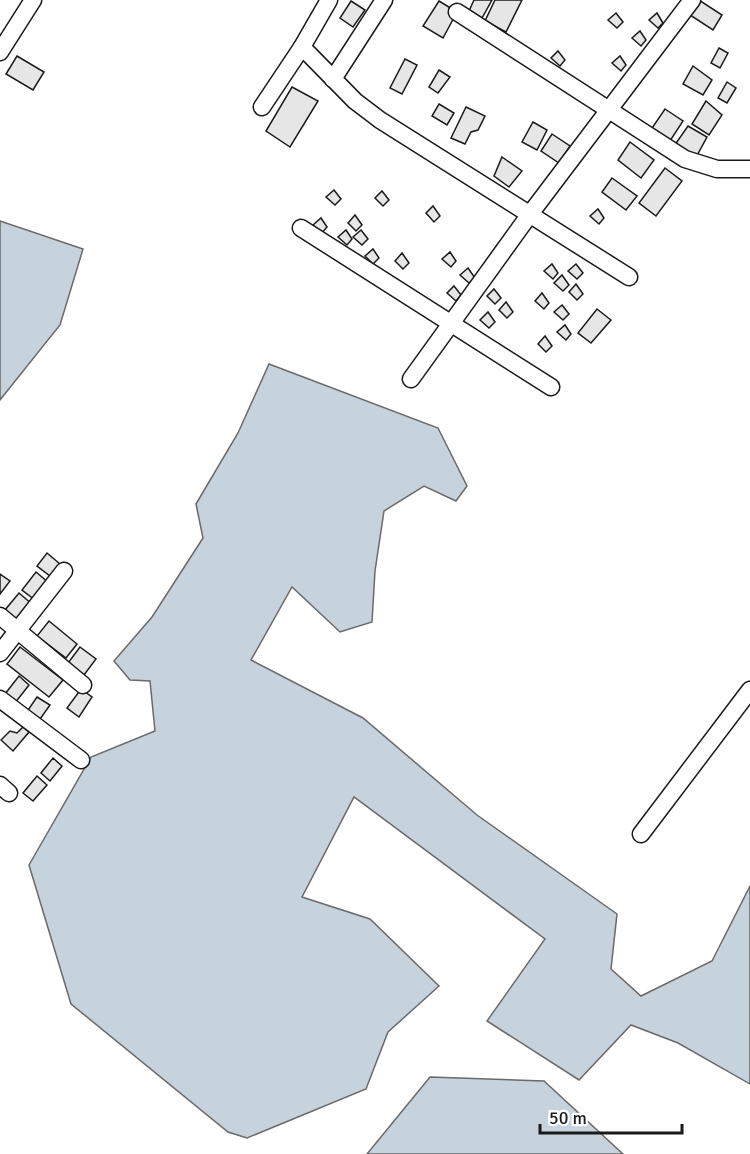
<svg xmlns="http://www.w3.org/2000/svg" width="750" height="1154" viewBox="0 0 750 1154" font-family="Signika,sans-serif">
  <rect width="100%" height="100%" fill="#fff"/>
  <g fill="#c6d2dc" stroke="#6a6a6a" stroke-width="1.5">
    <polygon points="0,221 83,249 60,325 0,400"/>
    <polygon points="269,364 438,428 467,486 456,501 424,486 384,511 375,571 372,622 340,632 292,587 251,660 363,718 477,815 617,914 611,969 641,996 712,961 750,886 750,1084 678,1043 631,1025 579,1080 487,1021 545,939 354,797 302,897 370,919 439,986 388,1032 366,1089 247,1138 228,1132 71,1004 29,865 91,757 155,731 150,681 130,680 114,661 152,617 203,538 196,504 238,433"/>
    <polygon points="430,1077 544,1081 623,1154 367,1154"/>
  </g>
  <g fill="#e6e6e6" stroke="#1a1a1a" stroke-width="1.5">
    <polygon points="474,0 492,0 482,18 469,11"/>
    <polygon points="495,0 522,0 506,32 485,21"/>
    <polygon points="699,0 722,15 713,30 690,15"/>
    <polygon points="351,1 365,10 353,27 340,18"/>
    <polygon points="439,1 457,12 443,38 423,26"/>
    <polygon points="616,13 623,22 617,28 608,20"/>
    <polygon points="657,13 663,23 658,28 649,20"/>
    <polygon points="640,31 646,40 641,46 632,38"/>
    <polygon points="719,48 728,53 720,68 711,63"/>
    <polygon points="558,51 565,60 560,66 551,58"/>
    <polygon points="17,56 44,72 33,90 6,74"/>
    <polygon points="620,56 626,65 621,71 612,63"/>
    <polygon points="405,59 417,65 402,94 390,88"/>
    <polygon points="693,66 712,80 703,95 683,84"/>
    <polygon points="439,70 450,77 438,93 429,87"/>
    <polygon points="727,82 736,88 727,103 718,98"/>
    <polygon points="292,87 318,101 290,147 266,131"/>
    <polygon points="706,101 722,115 709,135 692,124"/>
    <polygon points="439,104 454,113 447,125 432,116"/>
    <polygon points="466,107 485,116 478,130 471,132 465,144 451,138"/>
    <polygon points="665,109 683,121 668,144 650,131"/>
    <polygon points="533,122 547,130 537,150 522,142"/>
    <polygon points="688,126 707,137 694,161 672,149"/>
    <polygon points="552,134 570,146 559,163 541,151"/>
    <polygon points="630,142 654,160 641,178 618,160"/>
    <polygon points="502,157 522,171 509,187 494,176"/>
    <polygon points="665,168 682,181 656,216 639,203"/>
    <polygon points="612,178 637,196 626,210 602,192"/>
    <polygon points="334,190 341,199 335,205 326,197"/>
    <polygon points="382,191 389,200 383,206 375,198"/>
    <polygon points="433,206 440,216 434,222 426,213"/>
    <polygon points="598,209 604,218 599,224 590,216"/>
    <polygon points="355,215 362,225 356,231 348,223"/>
    <polygon points="321,218 327,227 322,233 313,225"/>
    <polygon points="346,230 352,239 347,245 338,237"/>
    <polygon points="361,230 368,239 362,245 353,237"/>
    <polygon points="373,249 379,258 373,264 365,256"/>
    <polygon points="450,252 456,261 451,267 442,259"/>
    <polygon points="402,253 409,263 403,269 395,261"/>
    <polygon points="552,264 558,273 553,279 544,271"/>
    <polygon points="576,264 583,273 577,279 568,271"/>
    <polygon points="468,268 475,278 469,283 460,275"/>
    <polygon points="562,275 569,285 563,291 554,283"/>
    <polygon points="576,284 583,294 577,300 569,292"/>
    <polygon points="454,286 461,295 456,301 447,293"/>
    <polygon points="494,289 501,298 495,304 487,296"/>
    <polygon points="542,293 549,303 544,309 535,301"/>
    <polygon points="506,302 513,312 507,318 499,310"/>
    <polygon points="562,305 569,314 563,320 554,312"/>
    <polygon points="597,309 611,320 591,343 578,333"/>
    <polygon points="488,312 495,322 489,328 480,320"/>
    <polygon points="565,325 571,334 566,340 557,332"/>
    <polygon points="545,336 552,346 546,352 538,344"/>
    <polygon points="47,553 60,564 50,576 37,566"/>
    <polygon points="36,572 49,583 35,600 22,590"/>
    <polygon points="0,574 10,581 0,594"/>
    <polygon points="19,593 33,605 19,622 5,610"/>
    <polygon points="49,621 77,644 66,658 37,636"/>
    <polygon points="20,647 63,680 49,697 7,664"/>
    <polygon points="80,647 96,659 84,675 68,663"/>
    <polygon points="19,676 29,685 15,703 5,694"/>
    <polygon points="81,689 92,697 79,717 67,708"/>
    <polygon points="37,697 50,705 38,722 26,713"/>
    <polygon points="23,727 29,732 13,751 1,740 10,731 17,733"/>
    <polygon points="53,758 62,766 50,781 41,773"/>
    <polygon points="37,776 47,785 33,801 23,793"/>
  </g>
  <g fill="none" stroke-linecap="round" stroke-linejoin="round">
    <defs>
      <g id="street">
        <polyline points="457,12 685,159 717,169 750,169"/>
        <polyline points="302,47 355,101 380,120 629,277"/>
        <polyline points="0,52 33,0"/>
        <polyline points="333,79 384,0"/>
        <polyline points="262,107 302,47 329,0"/>
        <polyline points="301,228 551,387"/>
        <polyline points="411,379 530,214 692,0"/>
        <polyline points="0,616 83,685"/>
        <polyline points="0,653 64,571"/>
        <polyline points="0,699 81,760"/>
        <polyline points="0,785 9,793"/>
        <polyline points="641,834 750,690"/>
      </g>
    </defs>
    <use href="#street" stroke="#1a1a1a" stroke-width="19"/>
    <use href="#street" stroke="#fff" stroke-width="16"/>
  </g>
  <path d="M540 1124v9h142v-9" fill="none" stroke="#1a1a1a" stroke-width="3"/>
  <text x="549" y="1124" font-size="18" fill="#1a1a1a" stroke="#ffffff" stroke-width="4.5" paint-order="stroke">50 m</text>
</svg>
